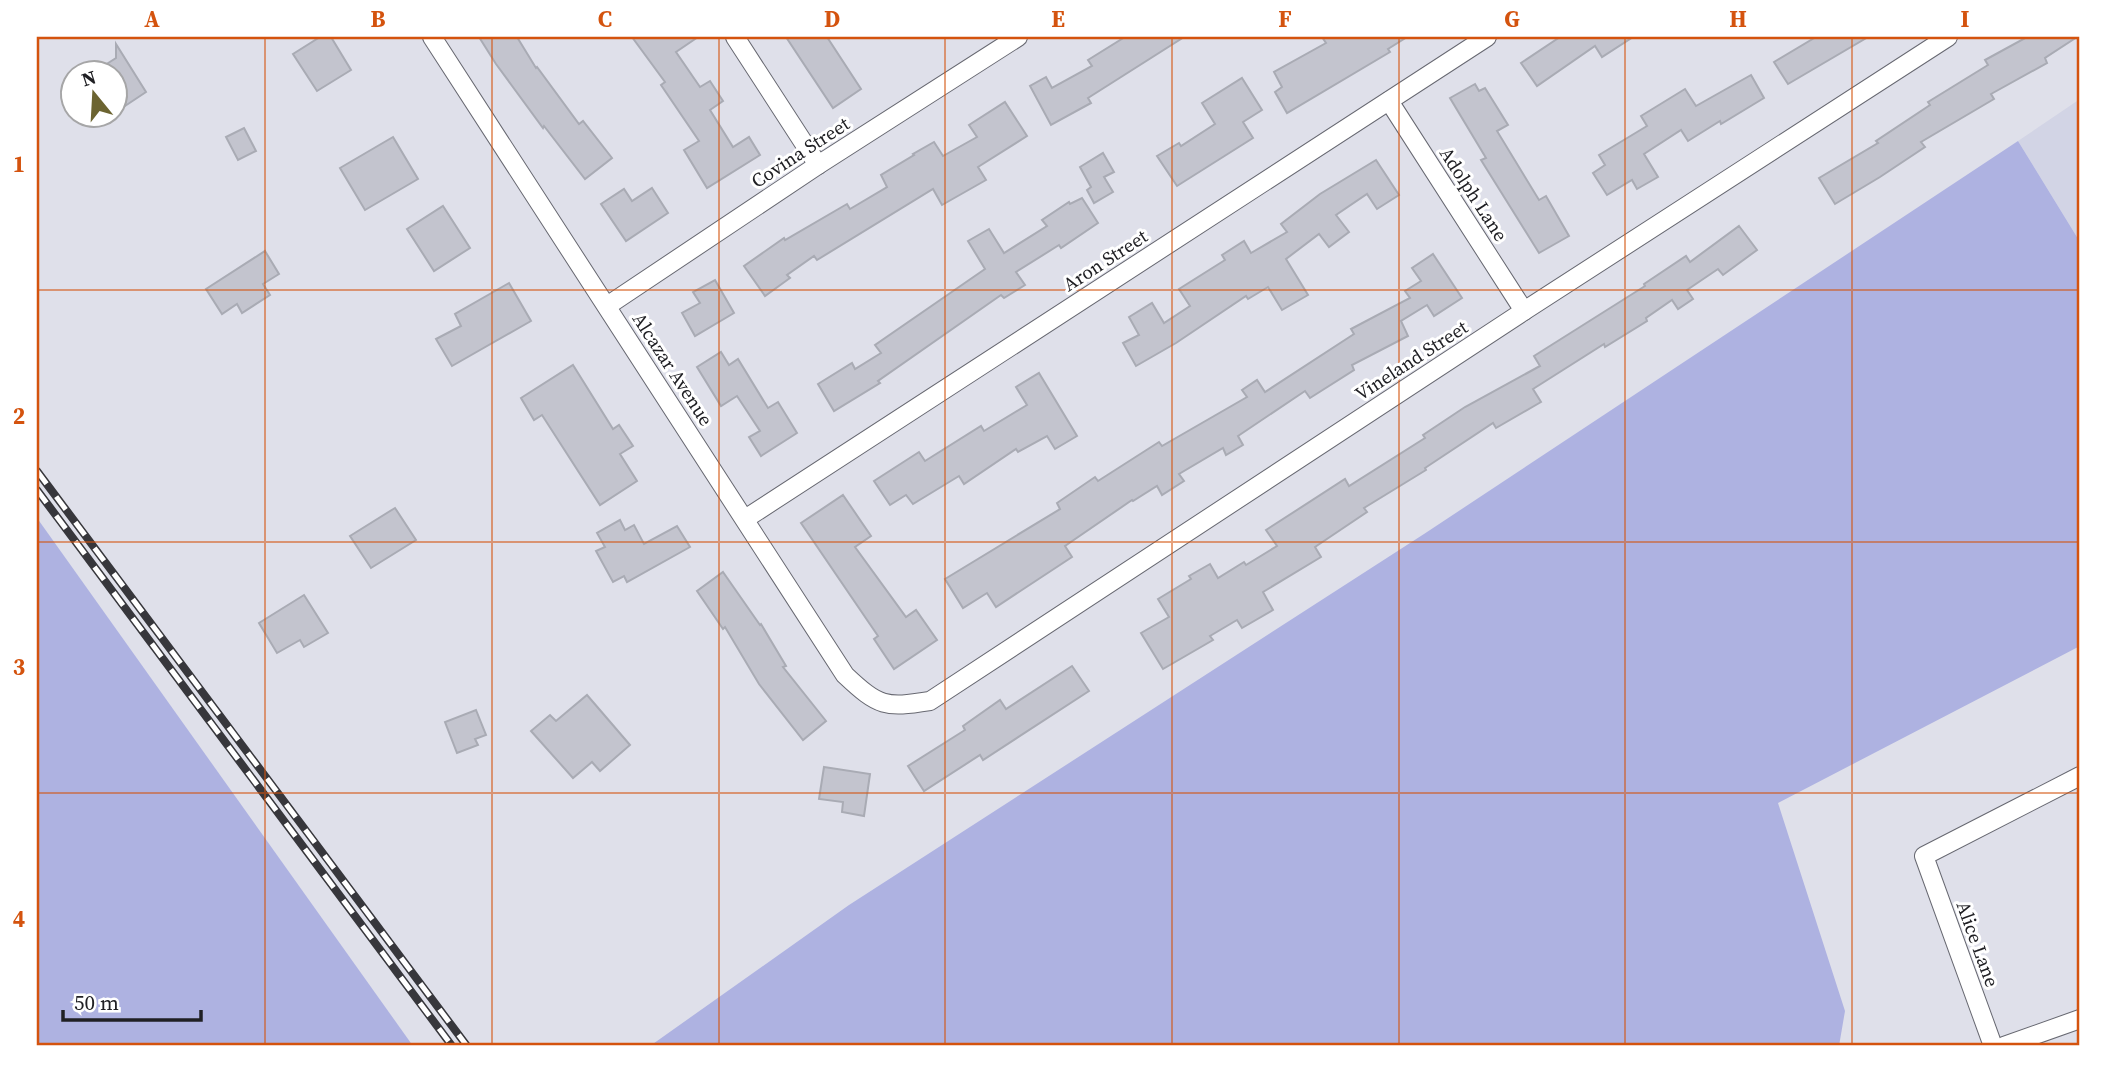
<svg xmlns="http://www.w3.org/2000/svg" width="2117" height="1083" viewBox="0 0 2117 1083" font-family="'Source Serif 4',serif">
  <rect width="100%" height="100%" fill="#dfe0ea"/>
  <polygon fill="#d2d4e5" points="2080,99 2080,242 2018,141"/>
  <g fill="#aeb2e1">
    <polygon points="2018,141 2080,242 2080,646 1778,803 1845,1011 1839,1046 650,1046 849,905 1424,534"/>
    <polygon points="37,518 47,532 413,1046 37,1046"/>
  </g>
  <g fill="#c3c4ce" stroke="#a9abb4" stroke-width="2">
    <polygon points="320,37 331,37 351,70 317,91 293,54"/>
    <polygon points="479,37 517,37 536,68 537,67 579,124 583,121 612,158 585,179 544,126 543,128 496,64"/>
    <polygon points="632,37 698,37 676,52 700,87 710,81 723,101 710,110 733,147 749,137 760,155 707,188 684,150 699,141 661,85 665,82"/>
    <polygon points="786,37 827,37 861,89 833,108"/>
    <polygon points="1125,37 1184,37 1088,98 1091,103 1051,125 1030,86 1046,77 1052,88 1092,66 1088,60"/>
    <polygon points="1322,37 1407,37 1388,49 1390,52 1287,113 1275,92 1282,87 1274,72 1326,43"/>
    <polygon points="1560,37 1633,37 1602,57 1595,46 1537,86 1521,63"/>
    <polygon points="1816,37 1868,37 1788,84 1774,62"/>
    <polygon points="2027,37 2077,37 2045,58 2047,63 1991,94 1994,99 1921,142 1925,147 1880,177 1835,204 1819,178 1878,143 1876,141 1930,105 1928,102 1988,65 1985,60"/>
    <polygon points="116,44 146,92 116,112 116,74 91,74 116,58"/>
    <polygon points="1751,75 1764,98 1721,124 1720,121 1688,141 1681,130 1644,154 1658,177 1637,189 1632,180 1607,195 1593,173 1605,165 1599,155 1647,126 1641,116 1685,89 1696,106"/>
    <polygon points="1242,78 1262,110 1243,122 1253,138 1177,186 1157,156 1179,143 1181,146 1215,124 1202,103"/>
    <polygon points="1475,84 1479,91 1485,88 1508,125 1497,131 1539,200 1546,196 1569,236 1539,253 1481,160 1486,158 1450,98"/>
    <polygon points="1005,102 1027,136 978,167 986,180 942,205 933,189 817,260 814,256 787,275 790,278 765,296 744,266 784,238 785,240 847,204 850,209 887,187 881,175 914,155 913,154 934,142 943,156 977,137 969,125"/>
    <polygon points="244,128 256,151 238,160 226,137"/>
    <polygon points="393,137 418,179 365,210 340,168"/>
    <polygon points="1103,153 1114,172 1104,177 1113,192 1094,203 1087,190 1091,187 1080,167"/>
    <polygon points="1376,160 1399,195 1377,209 1367,194 1336,215 1349,232 1329,247 1319,234 1286,259 1308,295 1282,310 1268,287 1248,299 1246,296 1176,343 1136,366 1123,343 1139,335 1129,317 1152,303 1164,323 1190,306 1179,289 1225,260 1222,255 1244,241 1251,253 1287,232 1281,224 1320,194"/>
    <polygon points="652,188 668,213 626,241 601,204 624,189 632,201"/>
    <polygon points="1082,198 1098,223 1061,248 1059,245 1016,272 1025,285 1004,298 1001,295 878,381 880,383 834,411 818,384 852,363 855,369 881,353 875,345 985,269 968,241 989,229 1004,253 1047,226 1042,220 1069,202 1070,204"/>
    <polygon points="443,206 470,248 434,271 407,229"/>
    <polygon points="1739,226 1757,250 1723,275 1718,269 1687,290 1693,299 1678,309 1672,300 1646,318 1647,321 1605,347 1604,344 1533,389 1541,402 1496,428 1493,423 1425,468 1426,470 1364,508 1367,512 1315,547 1321,557 1263,592 1273,610 1242,628 1237,620 1210,636 1213,640 1163,669 1141,633 1169,617 1158,599 1191,579 1189,576 1210,564 1218,578 1244,562 1246,565 1277,546 1266,530 1345,479 1349,486 1425,438 1423,435 1465,407 1540,366 1534,356 1645,286 1644,284 1686,256 1690,262"/>
    <polygon points="265,251 279,274 263,284 270,295 242,313 237,304 222,314 206,289"/>
    <polygon points="1433,254 1462,298 1434,316 1427,305 1401,321 1408,336 1352,365 1354,370 1310,398 1305,391 1238,436 1243,445 1226,455 1223,448 1179,474 1184,481 1162,495 1157,486 1133,501 1132,500 1065,546 1072,557 996,607 987,593 963,608 945,579 1060,509 1057,503 1095,477 1098,481 1159,442 1162,446 1247,397 1242,390 1257,380 1265,392 1354,334 1351,329 1410,298 1405,291 1421,281 1412,268"/>
    <polygon points="715,280 734,313 695,336 682,313 700,303 693,292"/>
    <polygon points="509,283 531,321 452,366 436,339 461,326 455,314"/>
    <polygon points="721,352 729,365 738,359 768,408 778,402 797,433 761,456 749,437 760,431 737,396 721,406 697,367"/>
    <polygon points="573,365 613,429 619,425 633,446 620,454 637,481 600,505 542,415 534,420 521,398"/>
    <polygon points="1039,373 1077,436 1055,449 1047,436 1018,452 1016,449 964,484 959,476 913,504 906,495 890,505 874,481 919,452 925,461 981,426 984,431 1027,405 1016,387"/>
    <polygon points="843,495 871,536 855,547 906,617 916,610 937,640 894,669 874,639 878,636 801,523"/>
    <polygon points="395,508 416,540 371,568 350,536"/>
    <polygon points="620,520 625,530 634,525 644,544 677,526 690,547 627,582 624,576 613,582 596,551 605,547 597,533"/>
    <polygon points="723,572 760,625 761,624 786,666 783,667 826,721 803,740 759,684 725,627 723,629 697,591"/>
    <polygon points="304,595 328,633 304,647 300,640 277,653 259,623"/>
    <polygon points="1072,666 1089,691 983,760 980,755 924,791 908,766 965,730 963,726 1000,700 1006,709"/>
    <polygon points="587,695 630,745 600,771 592,762 573,778 531,731 550,715 556,721"/>
    <polygon points="476,710 486,735 475,739 478,745 457,753 445,722"/>
    <polygon points="824,767 870,774 864,816 842,812 843,802 819,799"/>
  </g>
  <g fill="none" stroke-linecap="round" stroke-linejoin="round">
    <defs>
      <g id="street">
        <path d="M432 37 845 675C879 707 885 708 930 701L1524 311 1948 37"/>
        <polyline points="735,37 818,165"/>
        <polyline points="1389,101 1524,311"/>
        <polyline points="607,306 818,165 1018,37"/>
        <polyline points="745,519 1487,37"/>
        <polyline points="1993,1046 1924,856 2080,776"/>
        <polyline points="2004,1046 2080,1019"/>
      </g>
    </defs>
    <use href="#street" stroke="#676871" stroke-width="20"/>
    <use href="#street" stroke="#fff" stroke-width="18"/>
    <defs>
      <g id="rail">
        <polyline points="37,471 467,1046"/>
        <polyline points="37,490 452,1046"/>
      </g>
    </defs>
    <use href="#rail" stroke="#37373c" stroke-width="8"/>
    <use href="#rail" stroke="#fff" stroke-width="5" stroke-dasharray="16" stroke-linecap="butt"/>
  </g>
  <path fill="none" stroke="#d4530e" stroke-width="2" stroke-opacity="0.55" d="M265 37V1046M492 37V1046M719 37V1046M945 37V1046M1172 37V1046M1399 37V1046M1625 37V1046M1852 37V1046M37 290H2080M37 542H2080M37 793H2080"/>
  <g text-anchor="middle" stroke-width="6" stroke-linejoin="round" paint-order="stroke">
    <g font-size="19" fill="#202024" stroke="#fff">
      <text transform="translate(800 152) rotate(-33)" y="7">Covina Street</text>
      <text transform="translate(1474 194) rotate(57)" y="7">Adolph Lane</text>
      <text transform="translate(1105 260) rotate(-33)" y="7">Aron Street</text>
      <text transform="translate(1411 360) rotate(-33)" y="7">Vineland Street</text>
      <text transform="translate(673 369) rotate(57)" y="7">Alcazar Avenue</text>
      <text transform="translate(1978 944) rotate(70)" y="7">Alice Lane</text>
    </g>
  </g>
  <rect width="2117" height="1083" fill="none" stroke="#ffffff" stroke-width="77"/>
  <g transform="translate(94 94) rotate(342)"><circle r="33" fill="#ffffff" stroke="#a6a6a7" stroke-width="2"/>
  <path d="M0-5L12 26L0 18L-12 26Z" fill="#6c6431"/>
  <text y="-10" font-size="19" font-weight="bold" text-anchor="middle" fill="#202024">N</text>
  </g>
  <path d="M63 1010v10h138v-10" fill="none" stroke="#202024" stroke-width="3.5"/>
  <text x="74" y="1010" font-size="21" fill="#202024" stroke="#ffffff" stroke-width="5" paint-order="stroke">50 m</text>
  <rect x="38" y="38" width="2040" height="1006" fill="none" stroke="#d4530e" stroke-width="2.5"/>
  <g font-size="23" text-anchor="middle" font-weight="bold" fill="#d4530e">
    <text x="152" y="27">A</text>
    <text x="378" y="27">B</text>
    <text x="605" y="27">C</text>
    <text x="832" y="27">D</text>
    <text x="1058" y="27">E</text>
    <text x="1285" y="27">F</text>
    <text x="1512" y="27">G</text>
    <text x="1738" y="27">H</text>
    <text x="1965" y="27">I</text>
    <text x="19" y="172">1</text>
    <text x="19" y="424">2</text>
    <text x="19" y="675">3</text>
    <text x="19" y="927">4</text>
  </g>
</svg>
